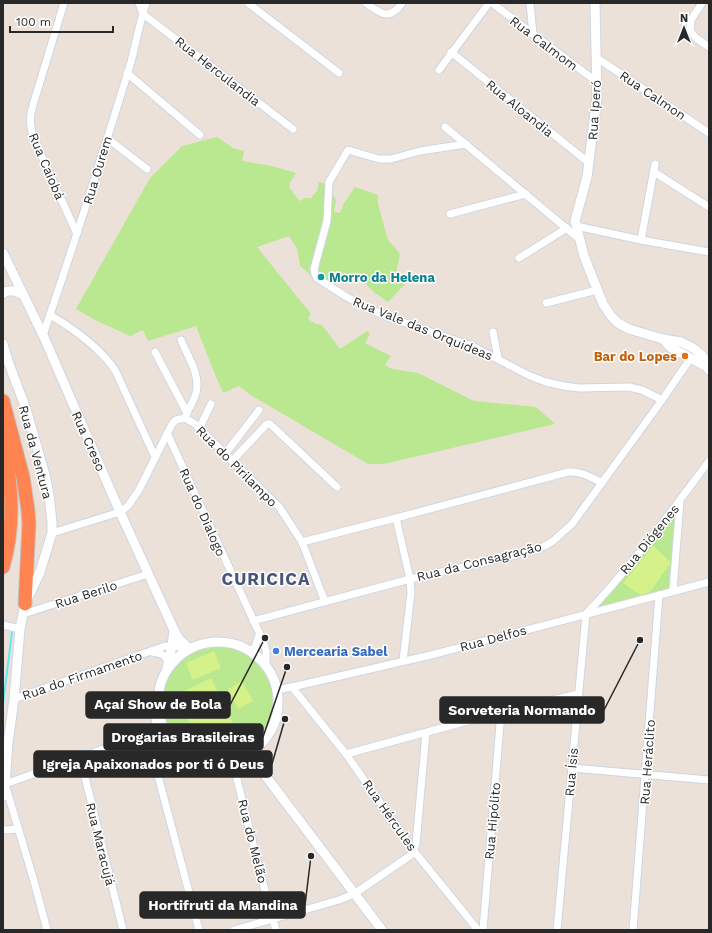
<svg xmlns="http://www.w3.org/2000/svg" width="712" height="933" viewBox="0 0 712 933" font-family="'Work Sans',sans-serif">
  <rect width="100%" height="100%" fill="#ece1d8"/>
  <g fill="#bae890">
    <polygon points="217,137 233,148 244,151 242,161 272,166 296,173 291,181 289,187 299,201 305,198 311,198 317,191 319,182 327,184 336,200 334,212 340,213 344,203 355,187 378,195 378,204 388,240 400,254 396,274 400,281 407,282 388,302 375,293 361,279 344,274 331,292 300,266 297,249 289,236 257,247 311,314 308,319 316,324 322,325 340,349 367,331 370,334 365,343 391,356 385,365 392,369 418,373 474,401 536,407 555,424 384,464 368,464 249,394 239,386 223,393 214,372 196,326 148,341 143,330 130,336 95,320 76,309 150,178 182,146"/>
    <polygon points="680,501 673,590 586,614"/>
    <circle cx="217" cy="700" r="56"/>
  </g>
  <g fill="#d4f18a">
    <polygon points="653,546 671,562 650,592 640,595 623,583"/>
    <polygon points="214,651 221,668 193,680 186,663"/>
    <polygon points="211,678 237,731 201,748 176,695"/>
    <polygon points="242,681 253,701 238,709 228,689"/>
  </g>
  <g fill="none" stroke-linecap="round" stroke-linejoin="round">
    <polyline stroke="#62e6f8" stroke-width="2" points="3,704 12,632"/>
    <defs>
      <g id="minor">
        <path d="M64 3 33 105C29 118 30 127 34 139L77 234"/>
        <polyline points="139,3 143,14 293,129"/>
        <polyline points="248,3 339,73"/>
        <path d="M366 3C380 14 390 21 402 3"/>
        <polyline points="492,3 597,82"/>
        <polyline points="530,3 533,34"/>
        <polyline points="702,3 691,20 690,30 696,38 709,47"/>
        <polyline points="451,52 589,163"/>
        <polyline points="597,58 709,133"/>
        <polyline points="439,70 489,3"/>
        <polyline points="127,73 200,135"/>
        <polyline points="445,127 578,238"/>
        <polyline points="107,138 147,169"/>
        <polyline points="466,144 420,151 391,159 379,159 348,150 329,182 327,221 314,269 315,274 317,278 345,296 363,306 388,317 472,346 530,376 546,382 564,386 579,388 629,387 642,390 662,400"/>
        <polyline points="654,172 709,207"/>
        <polyline points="450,214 526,194"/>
        <polyline points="576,226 641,240 709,252"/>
        <polyline points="641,240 655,164"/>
        <polyline points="519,258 567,228"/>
        <polyline points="546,303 597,290"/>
        <path d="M50 315C74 329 99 347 115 370L155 457"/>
        <polyline points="493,332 498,358"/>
        <path d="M43 335C74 245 103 153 131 62 136 42 140 22 146 3"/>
        <path d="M181 340C187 355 201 375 196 393 194 401 188 409 185 418"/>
        <polyline points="155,352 187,413"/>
        <polyline points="199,429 211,404"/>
        <polyline points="167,433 263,641 266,650 266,667"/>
        <polyline points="225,454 259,410"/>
        <polyline points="232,461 267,424 270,424 337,487"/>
        <polyline points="396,518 410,579 411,593 403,661"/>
        <polyline points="52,533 120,512 128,506 139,490 172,424 176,420 185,418 195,424 280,508 302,542 325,602"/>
        <path d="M302 542 396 518 568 472C581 471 590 477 602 483"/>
        <polyline points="673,590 680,501"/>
        <polyline points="23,614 148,574"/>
        <polyline points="253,621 410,579 516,555 545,546 553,541 572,524 662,400 690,359"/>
        <polyline points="3,625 20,629"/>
        <path d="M152 652C160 653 166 654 168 663"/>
        <polyline points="250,652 255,647 259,635"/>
        <polyline points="292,687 346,754 414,851 478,930"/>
        <polyline points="276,690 292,687 431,655 709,582"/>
        <polyline points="14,699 165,646 180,647 188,650"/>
        <polyline points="155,726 151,742 152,753 199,930"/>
        <polyline points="148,739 159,739 174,743"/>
        <polyline points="346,754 501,712 578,694"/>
        <polyline points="80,757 123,930"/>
        <polyline points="226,761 236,775 261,876 276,930"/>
        <polyline points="572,768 709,780"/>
        <polyline points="236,775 239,758"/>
        <polyline points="3,830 18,829"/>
        <polyline points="47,930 34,881 5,784 143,735 155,725 158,704"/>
        <polyline points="234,930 339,900 354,894 411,855 416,844 426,733"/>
        <polyline points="483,930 501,712"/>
        <path d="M557 930 586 614C631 567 670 513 709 461"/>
        <polyline points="633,930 659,595"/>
      </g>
      <g id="tertiary">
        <polyline points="595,3 597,97 587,177 575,221 584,256 603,304 611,316 618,323 629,329 649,335 663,339 681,342 693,348 702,355 709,370"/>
        <polyline points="3,253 43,335 120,512 174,630 179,639 190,649"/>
        <path d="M3 293C10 289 16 291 23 295"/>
        <polyline points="663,339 670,347 707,367"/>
        <polyline points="3,344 8,361 26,409 45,475 49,495 52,522 52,533 40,572 25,604 20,629 14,699 8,743 5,784 3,796"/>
        <circle cx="218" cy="702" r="60"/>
        <polyline points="167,668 172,646 174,630"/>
        <polyline points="241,757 248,758 262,771 382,930"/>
      </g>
      <g id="motorway">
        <polyline points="3,401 23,477 28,510 29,524 25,604"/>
        <path d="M3 437C11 482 16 522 3 567"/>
      </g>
    </defs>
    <use href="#minor" stroke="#ced5e3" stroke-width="9"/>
    <use href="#tertiary" stroke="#ced5e3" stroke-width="11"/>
    <use href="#motorway" stroke="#c3c3c3" stroke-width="15"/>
    <use href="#minor" stroke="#fff" stroke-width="7"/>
    <use href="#tertiary" stroke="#fff" stroke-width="9"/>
    <use href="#motorway" stroke="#ff8451" stroke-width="13"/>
  </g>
  <circle fill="#0f9aa8" stroke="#fff" stroke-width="1.5" cx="321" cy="277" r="4"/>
  <circle fill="#e8710a" stroke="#fff" stroke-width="1.5" cx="685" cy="356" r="4"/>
  <circle fill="#3f7fe0" stroke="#fff" stroke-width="1.5" cx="276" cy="651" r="4"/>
  <g text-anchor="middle" stroke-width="3" stroke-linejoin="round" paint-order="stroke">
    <g font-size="13" fill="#282828" stroke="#fff">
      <text transform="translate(544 43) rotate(37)" y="5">Rua Calmom</text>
      <text transform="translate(218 71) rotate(38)" y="5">Rua Herculandia</text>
      <text transform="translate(653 95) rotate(34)" y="5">Rua Calmon</text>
      <text transform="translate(520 108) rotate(39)" y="5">Rua Aloandia</text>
      <text transform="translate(594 110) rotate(-86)" y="5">Rua Iperó</text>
      <text transform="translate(47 166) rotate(67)" y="5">Rua Caiobá</text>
      <text transform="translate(97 170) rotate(-73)" y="5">Rua Ourem</text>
      <text transform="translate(423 328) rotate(22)" y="5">Rua Vale das Orquideas</text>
      <text transform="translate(89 441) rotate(66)" y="5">Rua Creso</text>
      <text transform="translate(36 452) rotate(75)" y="5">Rua da Ventura</text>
      <text transform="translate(237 466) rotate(45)" y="5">Rua do Pirilampo</text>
      <text transform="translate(203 512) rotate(66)" y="5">Rua do Dialogo</text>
      <text transform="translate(649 539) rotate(-51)" y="5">Rua Diógenes</text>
      <text transform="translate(479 561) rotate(-14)" y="5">Rua da Consagração</text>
      <text transform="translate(86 594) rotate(-18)" y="5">Rua Berilo</text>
      <text transform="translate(493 638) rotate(-15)" y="5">Rua Delfos</text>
      <text transform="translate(82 675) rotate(-19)" y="5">Rua do Firmamento</text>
      <text transform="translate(647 762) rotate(-86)" y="5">Rua Heráclito</text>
      <text transform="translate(571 772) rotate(-85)" y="5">Rua Ísis</text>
      <text transform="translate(390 815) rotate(55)" y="5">Rua Hércules</text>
      <text transform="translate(492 821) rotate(-85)" y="5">Rua Hipólito</text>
      <text transform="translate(253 841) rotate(76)" y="5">Rua do Melão</text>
      <text transform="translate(101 844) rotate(76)" y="5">Rua Maracujá</text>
    </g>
    <g font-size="13" font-weight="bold" fill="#0d838f" stroke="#fff" text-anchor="start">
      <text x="329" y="282">Morro da Helena</text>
    </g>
    <g font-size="13" font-weight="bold" fill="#c56008" stroke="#fff" text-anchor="end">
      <text x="677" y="361">Bar do Lopes</text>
    </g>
    <g font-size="13" font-weight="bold" fill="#366cbe" stroke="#fff" text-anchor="start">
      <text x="284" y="656">Mercearia Sabel</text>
    </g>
    <g font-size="17" font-weight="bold" letter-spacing="1" fill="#45577c" stroke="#fff">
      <text x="266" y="585">CURICICA</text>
    </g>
  </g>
  <path fill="none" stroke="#282828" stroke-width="1.5" d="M265 638L230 705M640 640L604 710M287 667L263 737M285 719L272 764M311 856L305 905"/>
  <g fill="#282828" stroke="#fff" stroke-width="1.5">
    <circle cx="265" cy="638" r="4"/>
    <circle cx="640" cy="640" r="4"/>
    <circle cx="287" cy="667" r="4"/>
    <circle cx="285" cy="719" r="4"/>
    <circle cx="311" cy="856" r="4"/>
  </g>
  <g fill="#282828" stroke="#282828" stroke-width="1.5">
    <rect x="86" y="692" width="144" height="26" rx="4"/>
    <rect x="440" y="697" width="164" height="26" rx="4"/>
    <rect x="104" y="724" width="159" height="26" rx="4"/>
    <rect x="34" y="751" width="238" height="26" rx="4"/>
    <rect x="140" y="892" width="165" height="26" rx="4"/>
  </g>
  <g font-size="14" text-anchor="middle" font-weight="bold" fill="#fff">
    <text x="158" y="709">Açaí Show de Bola</text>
    <text x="522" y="715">Sorveteria Normando</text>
    <text x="183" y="742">Drogarias Brasileiras</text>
    <text x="153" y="769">Igreja Apaixonados por ti ó Deus</text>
    <text x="223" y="910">Hortifruti da Mandina</text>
  </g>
  <rect width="712" height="933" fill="none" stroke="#282828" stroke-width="8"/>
  <g transform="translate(684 28)" stroke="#ffffff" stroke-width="3" paint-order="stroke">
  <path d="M0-3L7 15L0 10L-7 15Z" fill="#282828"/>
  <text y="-6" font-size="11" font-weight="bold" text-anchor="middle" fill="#282828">N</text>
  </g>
  <path d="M10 26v6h103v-6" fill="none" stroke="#282828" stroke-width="2"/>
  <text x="16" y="26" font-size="12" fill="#282828" stroke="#ffffff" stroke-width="3" paint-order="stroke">100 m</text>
</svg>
